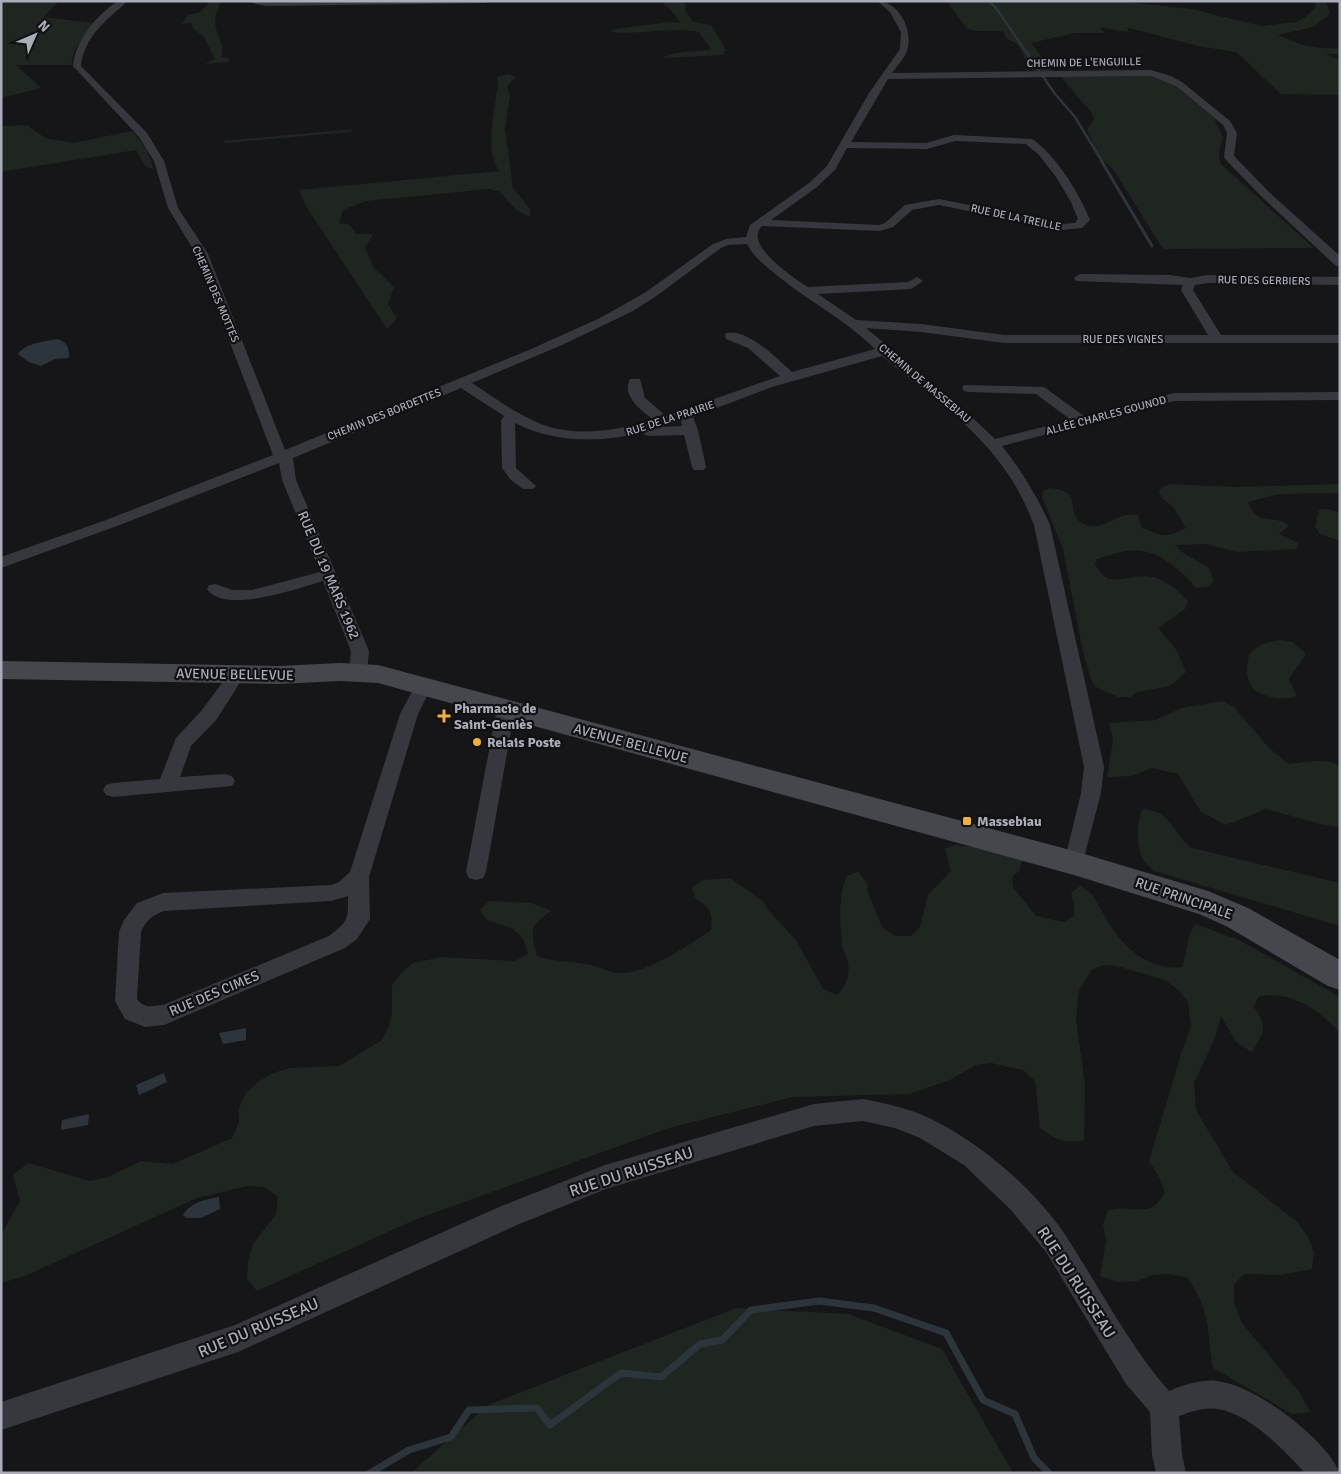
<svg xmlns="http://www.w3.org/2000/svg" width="1341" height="1474" viewBox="0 0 1341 1474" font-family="Signika,sans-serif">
  <rect width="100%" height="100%" fill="#161618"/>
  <g fill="#1e261f">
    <path d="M1 1H59L44 17 94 23C86 36 71 49 72 65H16L41 88 1 98Z"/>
    <path d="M222 1C204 30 228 38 221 57L229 58V62L205 64 215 59 204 37 193 28 191 23 182 24 188 15 201 12 209 2Z"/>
    <path d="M663 1H681L686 5 685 10 693 22 711 25 726 50 723 55 663 58C675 50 696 53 711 49L699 32C670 27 641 35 611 32L614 29 670 22 681 23 670 9 664 4Z"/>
    <path d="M947 1H1119L1191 9 1261 26 1296 22 1307 16 1316 7 1315 1H1326L1330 14 1313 27 1278 35C1303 46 1312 49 1340 48V54H1326L1340 60V95L1281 94 1236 52 1198 46 1129 28 1127 32 1100 27 1104 33H1075L1031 43 1054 73 1035 74 1017 44 1006 38 1003 31H979L967 29Z"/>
    <path d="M508 74 516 77 507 86 510 96 505 129 513 188 530 209V217L516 210 500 192 490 189 366 201 343 210 339 223 350 225 356 234H373L365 248 374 268 394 287 388 304 397 318 387 329 306 206 299 190 499 171C486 152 493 120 496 97 497 89 499 84 497 77Z"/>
    <polygon points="1155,76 1167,79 1214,118 1223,138 1219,152 1220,163 1314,248 1163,249 1113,169 1098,156 1087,130 1094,119 1091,112 1061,77"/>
    <polygon points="27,125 45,138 73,143 132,131 146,148 154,170 145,166 136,150 1,172 1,126"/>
    <polygon points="354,129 350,132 226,143 223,141"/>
    <path d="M1171 484 1235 487 1340 484V493L1279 494 1248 502C1258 529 1273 512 1289 526L1279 534 1298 543 1297 549 1237 552 1205 544 1175 545 1182 552 1209 568 1214 582 1207 587 1196 588C1182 572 1163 553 1140 551 1126 549 1111 555 1097 559L1095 565C1098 568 1101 574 1105 577 1115 583 1133 576 1145 576 1160 576 1180 590 1188 602L1185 609 1158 628 1176 649 1186 672 1170 686 1138 692 1130 697H1118L1096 687 1091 679 1083 652 1063 549 1042 497 1043 491 1049 488C1089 491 1060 515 1086 525 1106 532 1117 510 1138 515L1141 527C1160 536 1166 539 1186 528L1174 508 1161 497 1159 491 1163 487Z"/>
    <polygon points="1328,509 1340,513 1340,541 1320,534 1315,527 1319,510"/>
    <path d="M1281 640 1293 642 1306 654 1289 679 1297 696C1282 702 1253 697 1248 679 1246 672 1248 662 1249 654 1258 645 1269 641 1281 640Z"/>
    <path d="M1223 701 1234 707 1269 748 1288 764C1301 763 1330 756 1340 767V827L1324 825 1266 809 1226 825 1201 812 1178 774 1152 768 1132 776 1107 777 1113 740 1109 723 1156 720 1181 708Z"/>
    <path d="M1143 809C1173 812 1171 832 1192 848L1340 883V926L1154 871C1150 867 1145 863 1143 859 1136 846 1136 821 1143 809Z"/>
    <path d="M956 845 983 848 1022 860 1020 870 1012 877 1013 887 1036 916 1064 922 1074 916V904L1071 893 1080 886C1097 896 1095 900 1104 915 1120 944 1146 971 1182 967 1188 953 1186 936 1195 924L1239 940 1340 997V1033C1319 1010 1290 989 1258 997L1254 1007C1268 1028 1264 1032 1252 1052L1236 1042 1221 1016 1215 1038 1194 1083 1196 1110 1233 1172 1296 1221 1307 1235 1314 1252 1312 1269 1280 1275 1245 1274 1234 1284V1302L1242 1323 1300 1393 1310 1412 1292 1414 1213 1368C1206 1329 1212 1313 1187 1277L1169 1274 1153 1275 1137 1281 1118 1282 1100 1276 1106 1241 1103 1224 1108 1210C1115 1209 1122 1208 1129 1209 1149 1210 1154 1211 1165 1192L1159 1177 1149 1161 1182 1051 1191 1027 1188 1002 1177 989 1165 980 1117 966 1103 965 1092 970 1079 990 1076 1019 1085 1085 1084 1140C1064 1144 1057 1140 1040 1128L1035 1081 1023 1070 991 1063 976 1065 950 1080 909 1094 793 1097 669 1128 417 1219 257 1291 247 1279 248 1262 253 1244 276 1214 278 1197 265 1187 248 1186 197 1198 25 1276 1 1283V1235L20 1201 13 1175 28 1163 90 1181 108 1177 141 1161 173 1164 232 1138 239 1123V1107L246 1093 258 1082 273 1073 290 1068 339 1066 382 1040 389 1026 392 1012V985L401 973 413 963 442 957 515 961 528 954 523 938 513 929 487 920 480 910 489 901 532 903 551 911C528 927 531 931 537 956 555 962 573 961 591 965 601 967 609 973 620 973 646 974 689 945 711 930 713 912 710 908 695 898L692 887 703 880 730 878 763 901 769 911 796 940 823 989 837 995C847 984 852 972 846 956 845 953 843 949 842 945 840 926 838 893 847 876L858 872 867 882 868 893 882 927 895 936H911L920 927 928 895 951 871 945 849Z"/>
    <polygon points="736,1308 848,1314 942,1349 1013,1473 411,1473 488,1405"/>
  </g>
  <g fill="#2c353c">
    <path d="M58 339C67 342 70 348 69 358L55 359 41 366 29 362 18 354C26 343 45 341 58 339Z"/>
    <polygon points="246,1028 246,1040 223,1044 219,1033"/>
    <polygon points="164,1073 167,1082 139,1095 136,1085"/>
    <polygon points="89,1114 88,1125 61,1130 62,1120"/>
    <path d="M219 1197 220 1209 201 1218H187L183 1215C191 1202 204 1200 219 1197Z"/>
  </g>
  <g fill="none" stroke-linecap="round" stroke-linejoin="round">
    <polyline stroke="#2c353c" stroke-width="2.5" points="989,1 996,8 1055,94 1075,117 1103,163"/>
    <polyline stroke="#2c353c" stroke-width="3" points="1102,162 1152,246"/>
    <polyline stroke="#2c353c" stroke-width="7" points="370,1473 409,1450 451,1437 469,1410 537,1408 550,1425 621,1373 661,1377 700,1344 722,1340 751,1310 819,1301 874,1308 946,1333 983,1400 1015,1414 1034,1458 1049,1473"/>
    <g fill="#37383d" fill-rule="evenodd">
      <path d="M118 1H128C108 19 84 36 81 66L147 133 164 161 178 208 208 254 285 450 529 350 600 318 646 292 713 244 726 239 746 237 750 225 809 183 827 166 869 93 900 49 901 32 890 12 877 1C898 1 912 28 908 47 907 56 897 66 892 73L1151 70 1171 76 1182 82 1230 121 1237 133 1234 156 1270 193 1340 256V266H1336L1262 197 1225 159 1224 157 1227 133 1223 125 1176 86 1151 76 888 79 851 142 926 143 954 135 1032 139C1055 154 1080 194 1090 220L1082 228 1062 230 939 205 912 210 893 227 880 231 762 226C742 244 795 279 808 287L908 282 917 277 923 281 911 289 818 294 856 320 921 324 1004 335H1208L1181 290 1183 285 1076 281 1074 278 1080 274 1170 275 1190 278 1208 275 1340 277V285L1208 283 1195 285 1193 290 1221 335H1340V343H1004L921 332 866 328 959 405 995 439 1071 420 1036 394 969 392 964 391 962 388 964 385 1044 387 1084 416 1174 393 1340 392V400L1174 401 1002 446C1022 471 1037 496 1050 525L1104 767 1101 793 1081 869 1074 871 1067 869 1064 863 1081 793 1084 767 1034 525C1027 507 1019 490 1008 474 976 426 926 392 882 356L772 387 693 417 698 430 706 467 704 470H694L692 467 684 435 650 436 645 435 643 432C601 443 554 443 515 423L516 468 536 486 533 489H523L511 480 502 468 501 421 504 416 461 388 293 458 296 480 369 651 367 672 364 676 358 678 352 676 349 672 351 651 323 581C299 588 224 615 207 589L209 585 215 584 233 590H252L320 572 282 480 279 463 117 526 1 568V557L106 520 273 455 196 254 168 208 154 161 139 137 73 66C75 41 97 14 118 1ZM955 141 1026 144 1039 155 1056 177 1071 202 1078 219 1075 223 1062 224 939 199 905 205 885 223 879 225 771 220 817 187 835 170 847 148 927 149ZM747 244C753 256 763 264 773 272 806 300 845 319 875 349L792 372C777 359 748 328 726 333L725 336 726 339 748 348 780 376 666 416 645 398 640 379H630C621 396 642 411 654 420 619 430 576 438 541 424 516 414 495 398 472 383L562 345 631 312 655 297 721 248 728 245ZM681 421 682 426 661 427Z"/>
      <polygon points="243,1 266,2 490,1 486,3 266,6"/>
      <polygon points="235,668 241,670 244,674 236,689 216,720 191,746 180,777 225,774 232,776 235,781 232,786 113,797 106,795 103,790 106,785 113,783 160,779 176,738 202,710 222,683 229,670"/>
      <path d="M423 680 429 682 432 686 418 714 369 877 370 919 357 939 345 948 164 1025 145 1027 125 1019 115 1001 119 932 124 920 137 903 163 893 331 885 339 882 350 872 400 714 417 682ZM348 896C348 919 349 921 329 936L163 1005C152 1006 144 1009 137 999L141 932C146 920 153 915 164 911L331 901Z"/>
      <polygon points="506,702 512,703 515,708 486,872 483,878 476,880 469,878 466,872 497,708 500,703"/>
      <path d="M863 1099C889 1104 916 1110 939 1123 985 1147 1037 1192 1066 1236 1100 1288 1128 1344 1169 1391 1184 1385 1201 1379 1217 1381 1255 1385 1325 1438 1340 1473H1305C1284 1450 1249 1413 1217 1409 1204 1407 1191 1412 1179 1416L1182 1455 1186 1473H1156L1152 1455 1150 1412 1126 1384 1046 1252 1011 1210 964 1165 920 1138 895 1128 863 1121 814 1126 606 1189 517 1225 238 1352 1 1430V1402L235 1325 499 1207 605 1165 814 1104Z"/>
    </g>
    <polygon fill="#45474d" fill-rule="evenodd" points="1,661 278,666 340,663 378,665 1074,851 1208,891 1248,908 1340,960 1340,990 1328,986 1226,926 1199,914 1074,875 378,683 340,681 278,684 1,679"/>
  </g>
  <g fill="#f2b134" stroke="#111113" stroke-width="2">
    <path d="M441.5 708.5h5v5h5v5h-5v5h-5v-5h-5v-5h5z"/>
    <circle cx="477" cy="742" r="5"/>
    <rect x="962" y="816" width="10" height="10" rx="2.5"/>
  </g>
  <g text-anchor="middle" stroke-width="4.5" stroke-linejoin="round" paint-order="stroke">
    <g font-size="11" fill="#a8adb8" stroke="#111113">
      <text transform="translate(1084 62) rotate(-1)" y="4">CHEMIN DE L'ENGUILLE</text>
      <text transform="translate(1016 217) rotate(12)" y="4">RUE DE LA TREILLE</text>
      <text transform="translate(1264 280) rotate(1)" y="4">RUE DES GERBIERS</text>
      <text transform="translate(216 294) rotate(67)" y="4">CHEMIN DES MOTTES</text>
      <text x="1123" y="343">RUE DES VIGNES</text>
      <text transform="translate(925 383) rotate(40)" y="4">CHEMIN DE MASSEBIAU</text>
      <text transform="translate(384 414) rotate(-22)" y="4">CHEMIN DES BORDETTES</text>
      <text transform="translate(1106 415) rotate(-15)" y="4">ALLÉE CHARLES GOUNOD</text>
      <text transform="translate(670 418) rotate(-18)" y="4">RUE DE LA PRAIRIE</text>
    </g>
    <g font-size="14" fill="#a8adb8" stroke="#111113">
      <text transform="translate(329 575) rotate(67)" y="5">RUE DU 19 MARS 1962</text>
      <text transform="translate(235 674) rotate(1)" y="5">AVENUE BELLEVUE</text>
      <text transform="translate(631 743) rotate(15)" y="5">AVENUE BELLEVUE</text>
      <text transform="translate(1184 898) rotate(19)" y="5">RUE PRINCIPALE</text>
      <text transform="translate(214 993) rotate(-23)" y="5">RUE DES CIMES</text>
    </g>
    <g font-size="14" font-weight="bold" fill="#a8adb8" stroke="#111113" text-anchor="start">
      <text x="454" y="713">Pharmacie de<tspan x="454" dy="16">Saint-Geniès</tspan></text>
      <text x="487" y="747">Relais Poste</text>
      <text x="977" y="826">Massebiau</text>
    </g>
    <g font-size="16" fill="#a8adb8" stroke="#111113">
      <text transform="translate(631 1171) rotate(-18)" y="6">RUE DU RUISSEAU</text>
      <text transform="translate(1077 1282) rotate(57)" y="6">RUE DU RUISSEAU</text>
      <text transform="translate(258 1327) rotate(-23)" y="6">RUE DU RUISSEAU</text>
    </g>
  </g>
  <rect width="1341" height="1474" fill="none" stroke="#a8adb8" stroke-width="5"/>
  <g transform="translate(35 35) rotate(45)" stroke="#111113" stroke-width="4" paint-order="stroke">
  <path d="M0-4L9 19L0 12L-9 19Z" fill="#a8adb8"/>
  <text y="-8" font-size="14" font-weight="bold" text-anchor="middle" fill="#a8adb8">N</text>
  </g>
</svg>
